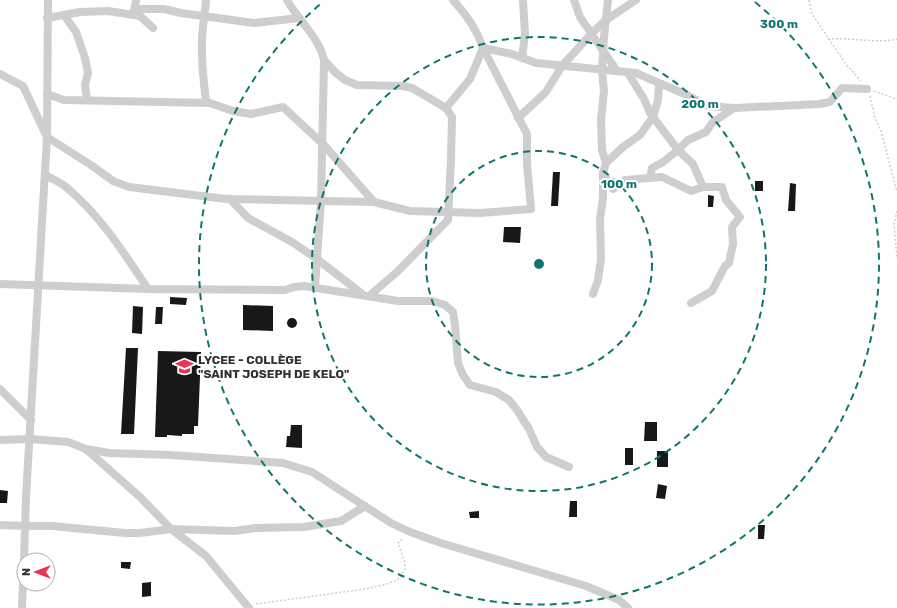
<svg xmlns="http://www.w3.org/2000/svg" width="897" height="608" viewBox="0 0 897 608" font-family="Rubik,sans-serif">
  <rect width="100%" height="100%" fill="#fff"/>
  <g fill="#181818">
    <polygon points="553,172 560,172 558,206 551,206"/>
    <rect x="755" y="181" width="8" height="10"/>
    <polygon points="790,183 796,184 795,211 788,211"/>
    <polygon points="708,195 714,196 713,207 708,207"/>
    <polygon points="504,227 521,227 520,243 503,242"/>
    <polygon points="170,297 187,298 186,305 170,304"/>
    <polygon points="243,305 273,306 273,331 243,330"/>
    <polygon points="133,306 143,307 142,334 132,333"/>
    <polygon points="156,307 163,307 162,324 155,324"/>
    <circle cx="292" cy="323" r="5"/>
    <polygon points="126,348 138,348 134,434 121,434"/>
    <polygon points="158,351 201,352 198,426 194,426 194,434 182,434 182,436 167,435 167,437 155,437"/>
    <polygon points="645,422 657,422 657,441 644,441"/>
    <polygon points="291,425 302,425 302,448 286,447 287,436 290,436"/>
    <rect x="625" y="448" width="8" height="17"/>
    <rect x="657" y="451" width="11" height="16"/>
    <polygon points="658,484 667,486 665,499 656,498"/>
    <polygon points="0,490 8,491 7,503 0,503"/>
    <polygon points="570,501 577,501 577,517 569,517"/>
    <polygon points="479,511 479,518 470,518 469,512"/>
    <polygon points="758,525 765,525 764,539 758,539"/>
    <polygon points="121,562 131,562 130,569 121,568"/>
    <polygon points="151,582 151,596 142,597 142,583"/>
  </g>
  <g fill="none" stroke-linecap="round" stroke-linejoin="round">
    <g stroke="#cecece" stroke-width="1.5" stroke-dasharray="2 2" stroke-linecap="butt">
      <polyline points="809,0 812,14 845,63 861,81"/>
      <path d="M828 39C851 37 875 44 897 39"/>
      <polyline points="874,91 897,99"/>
      <polyline points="870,96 875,118 881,131 897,192"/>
      <polyline points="897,211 894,224 897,258"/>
      <polyline points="256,604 365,589 387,584 397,580 405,570 405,563 398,543 403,538"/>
    </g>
    <g stroke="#cecece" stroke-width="8">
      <path d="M206 0C205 14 202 27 202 41 201 62 204 82 206 103"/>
      <path d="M287 0C298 20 319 37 324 60L321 201 315 287"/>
      <path d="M453 0C466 14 477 29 483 48L512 54 536 63 636 73 687 95 708 106 734 108 819 104 830 102 842 88 867 89"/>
      <polyline points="574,0 580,17 617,71"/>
      <polyline points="134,9 164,9 181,13 254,23 299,18"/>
      <polyline points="134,13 136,0"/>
      <polyline points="64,15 76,32 85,58 88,73 85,85 87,100"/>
      <polyline points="47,18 80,12 108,11 140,16 153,28"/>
      <polyline points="522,58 525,34 523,0"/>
      <polyline points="324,60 336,73 345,80 357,85 403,86 412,88 446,108 452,117 451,159 448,220 397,272 369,296"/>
      <polyline points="628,73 644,99 650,113 678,150 693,164 703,187 722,187 726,200 740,217 732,227 733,244 729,263 725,266 712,291 691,303"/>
      <polyline points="0,74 23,86 47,137 91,165 113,181 129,187 226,199 374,202 323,144 283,107 251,114 233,111 210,103 64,100 47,94"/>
      <polyline points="446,108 470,79 483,48"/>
      <polyline points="518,118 546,92 562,66 592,33 606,20 636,0"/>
      <polyline points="606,163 623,147 640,135 653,117 658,100 659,84"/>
      <polyline points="603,173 613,189 625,180 662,177 691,191 703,187"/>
      <path d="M45 175C52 179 60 182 66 187 100 215 124 253 148 289"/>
      <polyline points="650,178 652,168 663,162 678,150 688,140 706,132 712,123 734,108"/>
      <polyline points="230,199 248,218 292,242 317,259 361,293"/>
      <polyline points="374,202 410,211 480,213 531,209 527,164 527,134 483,48"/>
      <polyline points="0,284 148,289 285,290 294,287 304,286 398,301 432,301 445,305 453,312 455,325 458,363 463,375 470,385 496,392 509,400 517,410 529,429 537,447 546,457 569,467"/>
      <polyline points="593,294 598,280 601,259 600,219 603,198 603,173 606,163 602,150 601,120 604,91 602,71 604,37 608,0"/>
      <polyline points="0,389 31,420"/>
      <polyline points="0,440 30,439 68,442 86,449 109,453 171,455 283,463 312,472 391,523 410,532 441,543 586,586 619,600 628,608"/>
      <polyline points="87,450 140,497 171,529 206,556 249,608"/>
      <polyline points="0,525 26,526 52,526 125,533 140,533 171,529 234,531 256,528 304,527 341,521 365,506"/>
      <polyline points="24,560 26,497 47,137 48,0"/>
      <polyline points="22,608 24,563"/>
    </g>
  </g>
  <g fill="none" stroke="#0f766e" stroke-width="2" stroke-dasharray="7 5">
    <circle cx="539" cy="264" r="113"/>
    <circle cx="539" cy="264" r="227"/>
    <path d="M755 2A340 340 0 1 1 323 2"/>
  </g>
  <defs>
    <symbol id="school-bare" viewBox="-9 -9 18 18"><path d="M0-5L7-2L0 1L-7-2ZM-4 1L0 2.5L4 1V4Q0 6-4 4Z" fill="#e73555" stroke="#fff" stroke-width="2.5" paint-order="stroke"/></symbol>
  </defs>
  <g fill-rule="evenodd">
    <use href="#school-bare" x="172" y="354" width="25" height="25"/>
  </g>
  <g text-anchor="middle" stroke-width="4" stroke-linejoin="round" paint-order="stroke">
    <g font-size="12" font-weight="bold" fill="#313131" stroke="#fff" text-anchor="start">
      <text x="198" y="364">LYCEE - COLLÈGE<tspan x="198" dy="14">"SAINT JOSEPH DE KELO"</tspan></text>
    </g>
  </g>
  <circle cx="539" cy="264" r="6" fill="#0f766e" stroke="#fff" stroke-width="2"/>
  <g font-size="12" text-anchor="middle" font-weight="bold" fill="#0f766e" stroke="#fff" stroke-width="4" stroke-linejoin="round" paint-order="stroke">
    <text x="779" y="28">300 m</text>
    <text x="700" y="108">200 m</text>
    <text x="619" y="188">100 m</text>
  </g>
  <g transform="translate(36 572) rotate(270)"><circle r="19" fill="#ffffff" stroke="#adadad"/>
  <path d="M0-3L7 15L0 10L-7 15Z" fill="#e73555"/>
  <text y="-6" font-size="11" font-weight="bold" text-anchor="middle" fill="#313131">N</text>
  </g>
</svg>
